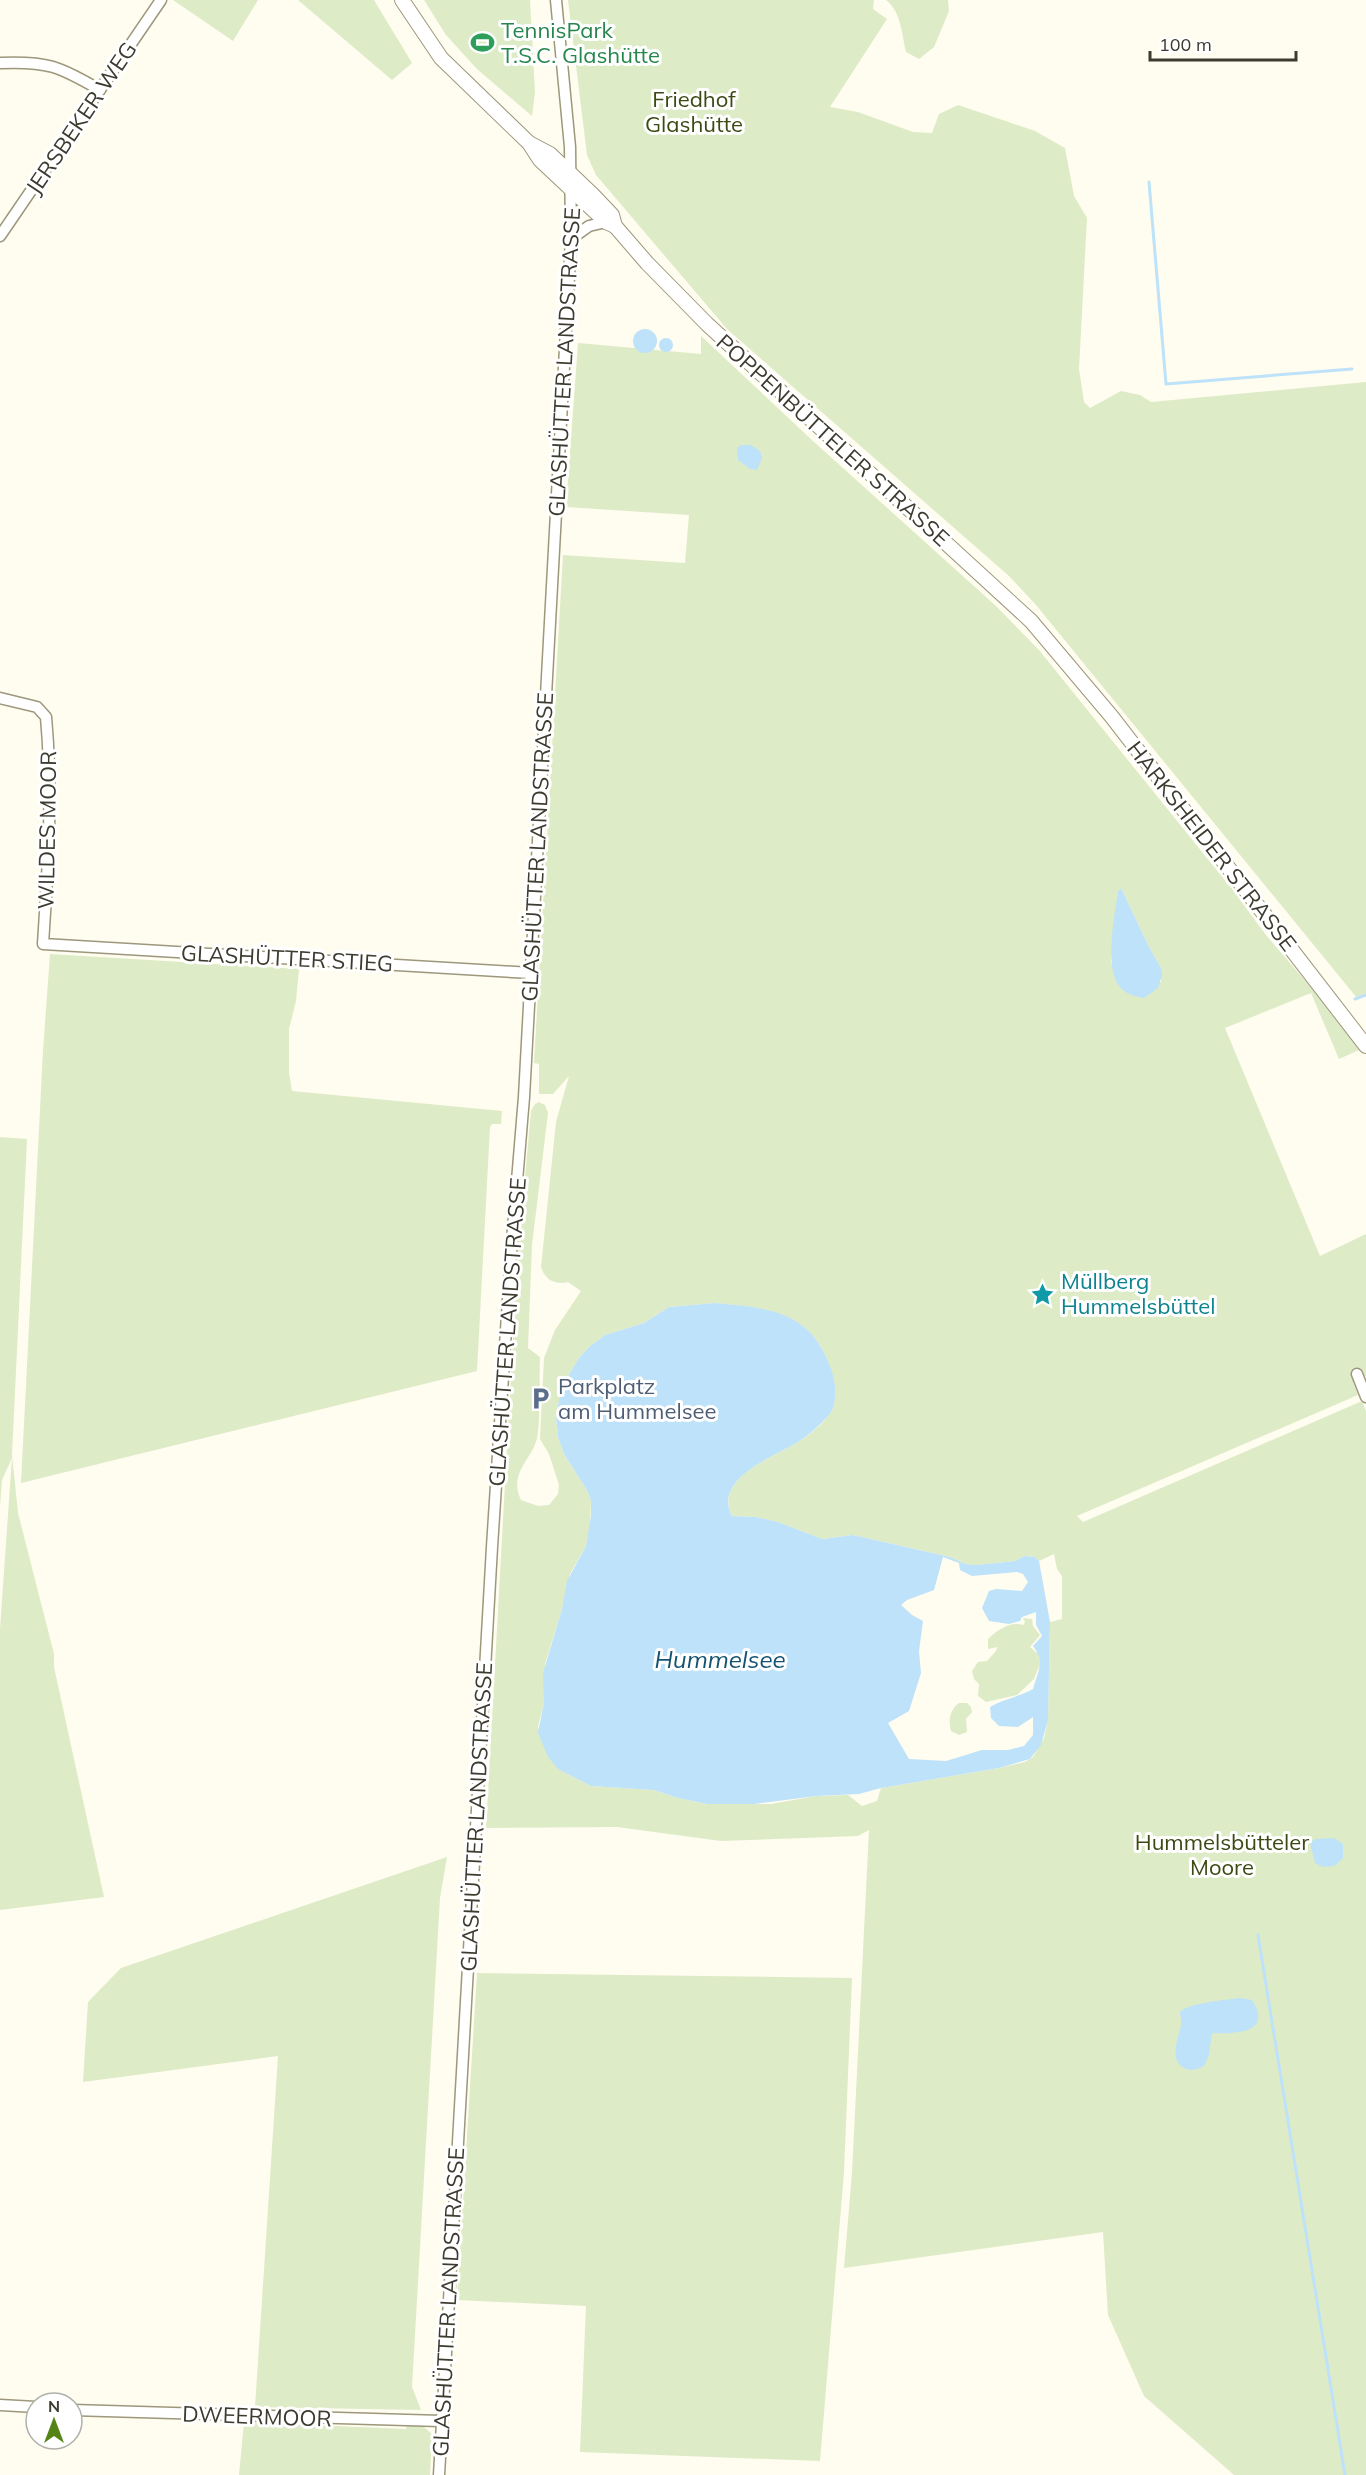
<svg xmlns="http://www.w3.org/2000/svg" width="1366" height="2475" viewBox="0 0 1366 2475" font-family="Mulish,sans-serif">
  <rect width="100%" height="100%" fill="#fffcf0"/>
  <g fill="#deebc7" fill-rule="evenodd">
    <polygon points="173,0 258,0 233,41"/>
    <polygon points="298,0 374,0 412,63 392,80"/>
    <polygon points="424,0 530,0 535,92 532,116 477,69 446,35"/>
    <polygon points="568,0 874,0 873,9 887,19 830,107 858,112 913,132 932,133 939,114 958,105 1035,131 1065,148 1074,196 1087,218 1079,369 1084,402 1090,408 1121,391 1140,395 1151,402 1366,382 1366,994 1357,998 1036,605 1009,576 727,329 596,175 587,155"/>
    <path d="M886 0H948L949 11 934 47 919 59 906 52C902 35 901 11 886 0Z"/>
    <path d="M701 336 813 441 996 606 1039 650 1232 889 1266 935 1314 991 1359 1050 1339 1059 1311 993 1225 1028 1320 1256 1366 1234V1376L1353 1382 1358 1395 1077 1516 1083 1522 1362 1401 1366 1411V2475H1234L1144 2396 1108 2315 1103 2232 844 2268 852 2173 869 1830 858 1836 721 1841 617 1827 486 1828 517 1266 531 1111 535 1104 539 1102 545 1105 548 1113 532 1245 528 1348 540 1357C539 1379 541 1418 537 1438 532 1460 508 1473 521 1500L538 1506 549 1505 558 1494 559 1485 549 1454 540 1439 544 1358 555 1330 581 1291 568 1282C555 1285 545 1280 541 1267L556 1122 569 1076 553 1094H539V1064L534 1063 563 555 685 563 689 515 566 507 578 343 701 354ZM1121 888 1149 947 1161 968V982L1119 986 1111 962 1118 891ZM715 1303C767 1308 815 1312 831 1371 835 1384 838 1399 831 1411 825 1423 809 1435 798 1442 775 1457 713 1477 732 1516L756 1517 778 1522 822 1539 853 1535 950 1557 965 1564 977 1565 1015 1561 1025 1556 1035 1557 1039 1561 1054 1554 1057 1569 1062 1576V1619L1050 1622 1048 1720 1044 1738 1033 1757 1025 1762 999 1768 881 1788 877 1801 862 1806 848 1795 816 1796 771 1804H707L678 1798 654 1790 591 1786 558 1769 538 1727 544 1702 545 1664 562 1609 570 1574 586 1546 590 1527 591 1501 588 1492 564 1454 558 1437 556 1418 561 1388 579 1358 589 1347 605 1335 644 1323 669 1307Z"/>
    <polygon points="50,954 299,969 296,1001 289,1029 289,1073 292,1091 502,1111 501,1124 492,1124 490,1127 477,1371 21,1483 43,1051"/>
    <polygon points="0,1137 27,1139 12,1455 18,1513 54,1654 54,1667 104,1897 0,1910 0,1629 12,1458 2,1480 0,1507"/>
    <path d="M1023 1618 1032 1619 1033 1626 1040 1635 1030 1647 1038 1654 1040 1664 1034 1679 1017 1695 986 1702 978 1696 979 1684 974 1679 972 1671 978 1662 987 1661 996 1651 997 1647 988 1649V1639C997 1630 1011 1621 1023 1625L1025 1622Z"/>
    <path d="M959 1703H967L971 1707 972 1712 966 1719 967 1732 959 1735 951 1731C948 1721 950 1709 959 1703Z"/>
    <polygon points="447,1857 440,1898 412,2387 421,2410 255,2407 278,2056 83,2082 88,2002 121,1968"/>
    <polygon points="477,1973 852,1978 844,2172 820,2461 580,2452 586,2306 457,2300"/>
    <polygon points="244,2422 406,2429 407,2424 424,2427 432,2434 430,2475 239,2475"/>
  </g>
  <g fill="#bde2f9" fill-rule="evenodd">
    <circle cx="645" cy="341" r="12"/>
    <circle cx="666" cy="345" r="7"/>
    <polygon points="741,445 751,445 760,451 762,458 757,470 750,469 738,460 737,448"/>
    <path d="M1121 888 1149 947 1161 968 1162 975 1158 988 1144 998C1134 996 1125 994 1119 986 1104 965 1115 915 1118 891Z"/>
    <path d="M715 1303C773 1308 814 1312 833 1375 836 1387 837 1405 829 1415 820 1425 809 1435 798 1442 776 1456 712 1478 732 1516L756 1517 778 1522 822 1539 853 1535 950 1557 965 1564 977 1565 1015 1561 1025 1556 1035 1557 1039 1561 1050 1622 1048 1720 1041 1745 1030 1759 999 1768 881 1788 859 1794 816 1796 754 1804H707L678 1798 654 1790 591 1786 558 1769 548 1757 538 1733 544 1702 543 1673 562 1609 567 1581 586 1546 591 1516V1501L588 1492 564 1454 558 1437 556 1418 561 1388 579 1358 589 1347 605 1335 644 1323 669 1307ZM943 1557 959 1563 960 1570 972 1576 1017 1572 1023 1574 1028 1582 1022 1591 996 1589 989 1591 982 1608 989 1621 1009 1624 1020 1621 1022 1617 1036 1612V1625L1042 1636 1033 1646C1045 1661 1038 1672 1033 1689 1019 1697 1003 1699 990 1707L991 1718 999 1726 1018 1727 1033 1717V1735L1024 1746 1008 1750H982L946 1761 909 1759 888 1723 909 1711 921 1673 919 1651 923 1621 912 1615 901 1605 907 1600 934 1590Z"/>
    <polygon points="1334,1838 1343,1844 1343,1858 1334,1866 1323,1867 1315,1863 1310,1843 1315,1839"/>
    <path d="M1240 1998 1252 2000C1274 2034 1234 2034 1212 2033L1209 2055 1204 2066C1199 2069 1192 2071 1186 2069 1168 2062 1178 2038 1181 2026 1182 2021 1180 2016 1180 2012 1188 2003 1225 2000 1240 1998Z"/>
  </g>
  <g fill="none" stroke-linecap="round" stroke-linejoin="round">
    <g stroke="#bde2f9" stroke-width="3">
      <polyline points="1149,182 1166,384 1352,369"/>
      <polyline points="1355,999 1366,995"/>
      <polyline points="1258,1935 1345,2475"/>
    </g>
    <defs>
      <g id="minor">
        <path d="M0 63C47 61 59 66 100 90"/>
        <polyline points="0,236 161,0"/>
        <polyline points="571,239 589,226 606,222"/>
        <path d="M0 698 37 707 46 717C53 793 48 868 43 944L531 973"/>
        <polyline points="1357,1374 1366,1397"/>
        <polyline points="0,2405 36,2407"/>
        <polyline points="72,2410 441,2421"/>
        <polyline points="439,2475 492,1547 511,1253 524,1097 571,239 570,147 556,0"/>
      </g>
      <g id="major">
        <polyline points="402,0 441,58 529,143 540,160 606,222 615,226"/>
        <polyline points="529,143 550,154 593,195 612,215 615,226 647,263 707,324 1031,621 1112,717 1366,1046"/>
      </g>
    </defs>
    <use href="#minor" stroke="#9d977b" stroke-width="13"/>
    <use href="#major" stroke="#9d977b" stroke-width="16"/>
    <use href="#minor" stroke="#fff" stroke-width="10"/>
    <use href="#major" stroke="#fff" stroke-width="14"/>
  </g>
  <defs>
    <symbol id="stadium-bare" viewBox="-9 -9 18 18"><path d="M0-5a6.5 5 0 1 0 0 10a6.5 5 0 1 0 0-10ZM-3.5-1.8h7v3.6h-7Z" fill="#2e9e5b" stroke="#fff" stroke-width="2.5" paint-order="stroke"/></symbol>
    <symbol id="sight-bare" viewBox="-9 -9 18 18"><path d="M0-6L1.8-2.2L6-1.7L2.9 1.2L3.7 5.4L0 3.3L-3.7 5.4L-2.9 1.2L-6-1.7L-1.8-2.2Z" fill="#0f9aa8" stroke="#fff" stroke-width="2.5" paint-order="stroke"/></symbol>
    <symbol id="parking-bare" viewBox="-9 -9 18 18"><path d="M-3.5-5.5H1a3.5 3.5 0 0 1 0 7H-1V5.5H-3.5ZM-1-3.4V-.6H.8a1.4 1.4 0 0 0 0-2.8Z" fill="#5c6f8a" stroke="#fff" stroke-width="2.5" paint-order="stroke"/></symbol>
  </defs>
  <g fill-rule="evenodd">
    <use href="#stadium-bare" x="466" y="26" width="33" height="33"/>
    <use href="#sight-bare" x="1026" y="1278" width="33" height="33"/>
    <use href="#parking-bare" x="524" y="1382" width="33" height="33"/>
  </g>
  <g text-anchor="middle" stroke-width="6" stroke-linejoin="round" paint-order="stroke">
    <g font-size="22" fill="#27864d" stroke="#fff" text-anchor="start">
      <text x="501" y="38">TennisPark<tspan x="501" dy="25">T.S.C. Glashütte</tspan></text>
    </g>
    <g font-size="22" fill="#3b4912" stroke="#fff">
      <text x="694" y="107">Friedhof<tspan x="694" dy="25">Glashütte</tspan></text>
      <text x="1222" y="1850">Hummelsbütteler<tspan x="1222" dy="25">Moore</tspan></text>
    </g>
    <g font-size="22" fill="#3d3b2f" stroke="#fff">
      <text transform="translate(81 118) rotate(-56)" y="8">JERSBEKER WEG</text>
      <text transform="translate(564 362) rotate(-87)" y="8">GLASHÜTTER LANDSTRASSE</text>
      <text transform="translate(833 440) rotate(42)" y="8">POPPENBÜTTELER STRASSE</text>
      <text transform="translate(47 830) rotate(-89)" y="8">WILDES MOOR</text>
      <text transform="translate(1212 846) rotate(52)" y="8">HARKSHEIDER STRASSE</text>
      <text transform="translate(537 847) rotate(-87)" y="8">GLASHÜTTER LANDSTRASSE</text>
      <text transform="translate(287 958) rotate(3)" y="8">GLASHÜTTER STIEG</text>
      <text transform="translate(507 1332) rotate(-86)" y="8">GLASHÜTTER LANDSTRASSE</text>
      <text transform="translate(476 1817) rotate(-87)" y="8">GLASHÜTTER LANDSTRASSE</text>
      <text transform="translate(448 2302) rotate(-87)" y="8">GLASHÜTTER LANDSTRASSE</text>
      <text transform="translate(257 2416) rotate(2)" y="8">DWEERMOOR</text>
    </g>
    <g font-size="22" fill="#0d838f" stroke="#fff" text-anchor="start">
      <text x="1061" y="1289">Müllberg<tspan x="1061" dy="25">Hummelsbüttel</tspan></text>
    </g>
    <g font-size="22" fill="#4e5e75" stroke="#fff" text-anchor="start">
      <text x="558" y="1394">Parkplatz<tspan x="558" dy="25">am Hummelsee</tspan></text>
    </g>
    <g font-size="24" font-style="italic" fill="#145472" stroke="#fff">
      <text x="720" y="1668">Hummelsee</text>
    </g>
  </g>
  <g transform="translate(54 2421)"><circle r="28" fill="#ffffff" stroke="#b1b1ac" stroke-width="1.5"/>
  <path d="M0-4.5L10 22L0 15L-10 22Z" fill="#548416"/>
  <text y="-9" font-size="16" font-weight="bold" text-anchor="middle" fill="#3d3b2f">N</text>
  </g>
  <path d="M1150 51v9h146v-9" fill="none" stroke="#3d3b2f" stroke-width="3"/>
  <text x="1159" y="51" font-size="18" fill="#3d3b2f" stroke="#ffffff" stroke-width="4.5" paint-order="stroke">100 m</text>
</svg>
